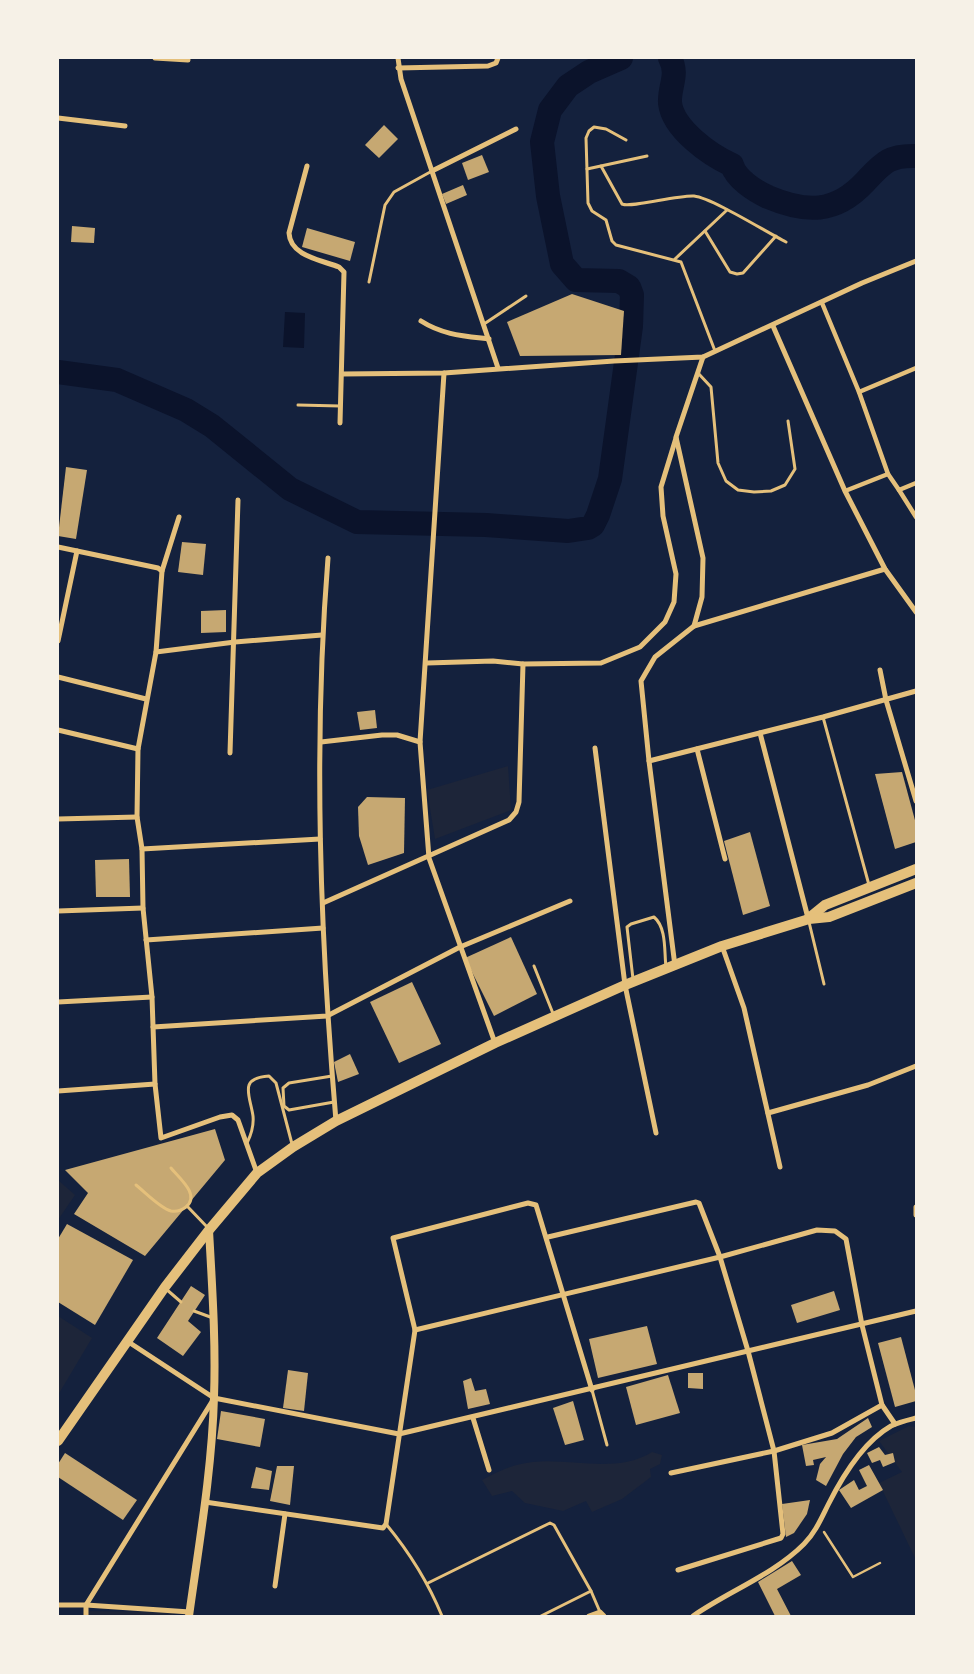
<svg xmlns="http://www.w3.org/2000/svg" width="974" height="1674" viewBox="0 0 974 1674" font-family="'DM Sans',sans-serif">
  <rect width="100%" height="100%" fill="#14213d"/>
  <g fill="#1d2539">
    <polygon points="508,766 511,810 435,839 427,790"/>
    <polygon points="58,1180 75,1195 58,1220"/>
    <polygon points="58,1316 92,1338 58,1395"/>
    <polygon points="909,1426 916,1427 916,1560 879,1483 902,1472 879,1441"/>
    <path d="M652 1452 662 1455 660 1464 650 1469 651 1477 622 1499 592 1512 586 1501 563 1511 525 1503 512 1491 492 1496 482 1480C499 1471 513 1464 533 1462 570 1458 618 1474 652 1452Z"/>
    <polygon points="83,1611 174,1612 173,1616 84,1616"/>
  </g>
  <polygon fill="#0b132b" points="285,312 305,313 304,348 283,347"/>
  <g fill="none" stroke-linecap="round" stroke-linejoin="round">
    <g stroke="#0b132b" stroke-width="24">
      <path d="M670 58C679 75 669 86 670 103 673 129 710 155 732 165 736 179 755 191 768 197 806 213 835 214 865 182 883 163 889 155 916 156"/>
      <polyline points="58,372 117,380 186,410 212,426 290,489 357,522 486,525 568,531 588,528 593,525 598,515 610,479 631,326 632,295 629,287 619,281 576,280 562,264 548,196 542,142 550,110 568,86 589,72 621,58"/>
    </g>
  </g>
  <g fill="#c6a872">
    <polygon points="384,125 398,139 379,158 365,145"/>
    <polygon points="482,155 489,172 468,180 462,163"/>
    <polygon points="463,185 467,195 446,204 442,194"/>
    <polygon points="72,226 95,228 94,243 71,242"/>
    <polygon points="307,228 355,242 350,261 302,247"/>
    <polygon points="572,294 624,311 621,355 520,356 507,322"/>
    <polygon points="66,467 87,470 76,539 58,536"/>
    <polygon points="182,542 206,544 203,575 178,572"/>
    <polygon points="226,610 226,632 201,633 201,611"/>
    <polygon points="375,710 377,728 360,730 357,712"/>
    <polygon points="902,772 916,824 916,842 895,849 875,774"/>
    <polygon points="367,797 405,798 404,853 368,865 359,836 358,807"/>
    <polygon points="750,832 770,906 743,915 724,841"/>
    <polygon points="129,859 130,897 96,897 95,860"/>
    <polygon points="511,937 537,994 494,1016 465,958"/>
    <polygon points="412,982 441,1044 399,1063 370,1002"/>
    <polygon points="350,1054 359,1074 338,1082 334,1062"/>
    <polygon points="215,1129 225,1160 145,1256 74,1214 88,1193 65,1170"/>
    <polygon points="67,1224 133,1260 95,1325 58,1302 58,1239"/>
    <polygon points="191,1286 205,1295 188,1321 201,1332 183,1356 157,1338"/>
    <polygon points="834,1291 840,1310 797,1323 791,1305"/>
    <polygon points="647,1326 657,1364 598,1378 589,1339"/>
    <polygon points="901,1337 916,1394 916,1401 895,1407 878,1343"/>
    <polygon points="288,1370 308,1373 304,1411 283,1408"/>
    <polygon points="688,1373 703,1373 703,1389 688,1388"/>
    <polygon points="668,1375 680,1413 636,1425 626,1387"/>
    <polygon points="471,1378 475,1391 486,1389 490,1404 468,1409 463,1381"/>
    <polygon points="573,1401 584,1440 565,1445 553,1408"/>
    <polygon points="221,1411 265,1419 260,1447 217,1439"/>
    <polygon points="868,1418 872,1427 856,1437 843,1454 826,1486 816,1480 820,1464 826,1457 813,1460 814,1465 806,1466 802,1445 837,1439"/>
    <polygon points="879,1447 885,1455 893,1453 895,1462 883,1467 880,1460 872,1463 867,1453"/>
    <polygon points="65,1453 137,1500 123,1520 58,1477 58,1464"/>
    <polygon points="869,1465 883,1490 851,1508 839,1490 854,1480 859,1490 867,1486 859,1470"/>
    <polygon points="277,1466 294,1466 290,1505 270,1501"/>
    <polygon points="256,1467 272,1471 269,1490 251,1488"/>
    <polygon points="810,1500 807,1514 794,1533 786,1537 782,1504"/>
    <polygon points="792,1561 801,1575 777,1589 791,1616 775,1616 758,1582"/>
  </g>
  <g fill="none" stroke-linecap="round" stroke-linejoin="round">
    <polyline stroke="#e5c07b" stroke-width="2.5" points="824,1532 853,1577 880,1563"/>
    <g stroke="#e5c07b" stroke-width="3">
      <polyline points="626,140 606,129 594,127 589,131 586,138 588,203 592,211 606,220 612,241 616,245 681,262 715,351"/>
      <path d="M601 166 622 204C632 208 676 195 694 196 712 198 766 232 786 242"/>
      <polyline points="587,169 647,156"/>
      <polyline points="705,231 730,272 737,274 743,273 776,236"/>
      <polyline points="675,259 727,210"/>
      <polyline points="369,282 385,205 394,192 432,171"/>
      <polyline points="484,324 526,296"/>
      <polyline points="698,373 711,387 718,463 726,481 738,490 754,492 771,491 785,485 795,469 788,421"/>
      <polyline points="298,405 340,406"/>
      <polyline points="823,717 869,885"/>
      <polyline points="809,922 824,984"/>
      <polyline points="534,966 554,1016"/>
      <path d="M633 979 627 927 631 924 654 917C667 928 664 952 666 967"/>
      <polyline points="332,1076 289,1083 283,1088 284,1106 289,1110 334,1102"/>
      <path d="M247 1143C251 1135 254 1126 253 1116 250 1095 238 1078 269 1076L276 1083 292 1144"/>
      <path d="M136 1185C146 1193 160 1208 171 1211 176 1212 182 1210 186 1207 201 1195 178 1177 171 1168"/>
      <polyline points="187,1206 209,1229"/>
      <polyline points="166,1289 181,1302"/>
      <polyline points="194,1311 213,1318"/>
      <polyline points="592,1390 607,1445"/>
      <path d="M386 1524C410 1553 428 1582 442 1616"/>
      <polyline points="428,1583 550,1523 554,1525 591,1591 600,1612"/>
      <polyline points="541,1616 591,1591"/>
    </g>
    <g stroke="#e5c07b" stroke-width="4.5">
      <polyline points="822,303 859,392"/>
      <polyline points="888,474 859,392 916,368"/>
      <polyline points="899,490 916,517"/>
      <polyline points="845,491 888,474 899,490 916,483"/>
    </g>
    <g stroke="#e5c07b" stroke-width="5">
      <polyline points="155,58 188,60"/>
      <polyline points="398,58 401,79 498,368"/>
      <polyline points="398,68 488,66 496,63 498,58"/>
      <polyline points="58,118 125,126"/>
      <path d="M307 166 289 233C290 256 321 260 339 267L344 272 340 423"/>
      <polyline points="432,171 516,129"/>
      <path d="M421 321C443 335 464 336 489 339"/>
      <polyline points="773,326 845,491 885,569 916,612"/>
      <polyline points="444,373 420,742 429,858 495,1043"/>
      <polyline points="342,374 444,373 614,361 703,357 862,283 916,261"/>
      <polyline points="179,517 162,571 156,652 138,749 137,817 142,849 143,908 152,997 155,1084 161,1138 220,1117 232,1115 238,1120 257,1173"/>
      <polyline points="58,547 158,568 162,571"/>
      <path d="M328 558C313 745 320 934 336 1121"/>
      <polyline points="694,626 885,569"/>
      <polyline points="58,641 77,551"/>
      <polyline points="156,652 235,642 322,635"/>
      <polyline points="427,663 493,661 523,664 601,663 640,647 665,622 674,602 676,574 663,516 661,487 676,438"/>
      <polyline points="880,670 886,700 916,801"/>
      <polyline points="58,677 146,699"/>
      <polyline points="58,730 138,749"/>
      <polyline points="760,733 808,918"/>
      <polyline points="321,742 382,735 397,735 420,742"/>
      <polyline points="595,748 625,985 656,1133"/>
      <polyline points="697,749 725,859"/>
      <polyline points="230,753 238,500"/>
      <polyline points="649,761 823,717 916,691"/>
      <polyline points="58,819 137,817"/>
      <polyline points="142,849 320,839"/>
      <polyline points="323,903 509,820 516,812 519,802 523,664"/>
      <polyline points="58,911 143,908"/>
      <polyline points="146,940 323,928"/>
      <polyline points="722,946 744,1008 780,1167"/>
      <polyline points="675,966 649,761 641,681 655,657 694,626 702,597 703,558 676,437 703,357"/>
      <polyline points="58,1002 152,997"/>
      <polyline points="153,1027 327,1016 460,947 570,901"/>
      <polyline points="58,1091 155,1084"/>
      <polyline points="768,1113 868,1085 916,1066"/>
      <polyline points="916,1207 916,1215"/>
      <polyline points="548,1237 696,1202 699,1203 720,1257 748,1351 774,1451 783,1534 781,1538 678,1570"/>
      <polyline points="415,1330 720,1257 817,1230 835,1231 846,1239 862,1325 882,1405 895,1424"/>
      <polyline points="127,1341 214,1398 399,1434 916,1311"/>
      <polyline points="473,1418 489,1470"/>
      <polyline points="671,1473 774,1451 832,1433 882,1405"/>
      <polyline points="205,1502 383,1528 386,1524 415,1330 393,1238 528,1203 536,1205 592,1390"/>
      <polyline points="275,1586 285,1514"/>
      <polyline points="58,1605 86,1605 190,1612"/>
      <polyline points="86,1616 86,1605 213,1400"/>
      <polyline points="589,1616 600,1612 604,1616"/>
      <path d="M693 1616C729 1591 773 1575 804 1544 815 1533 821 1519 828 1505 842 1477 863 1442 891 1426 899 1422 908 1420 916 1418"/>
    </g>
    <path stroke="#e5c07b" stroke-width="8" d="M189 1616C199 1544 212 1470 214 1397 216 1341 212 1285 209 1230"/>
    <g stroke="#e5c07b" stroke-width="10">
      <polyline points="809,918 825,905 916,869"/>
      <polyline points="58,1441 165,1287 209,1230 257,1173 293,1147 336,1121 495,1043 625,985 722,946 809,919 829,917 916,883"/>
    </g>
  </g>
  <rect width="974" height="1674" fill="none" stroke="#f6f1e7" stroke-width="118"/>
</svg>
